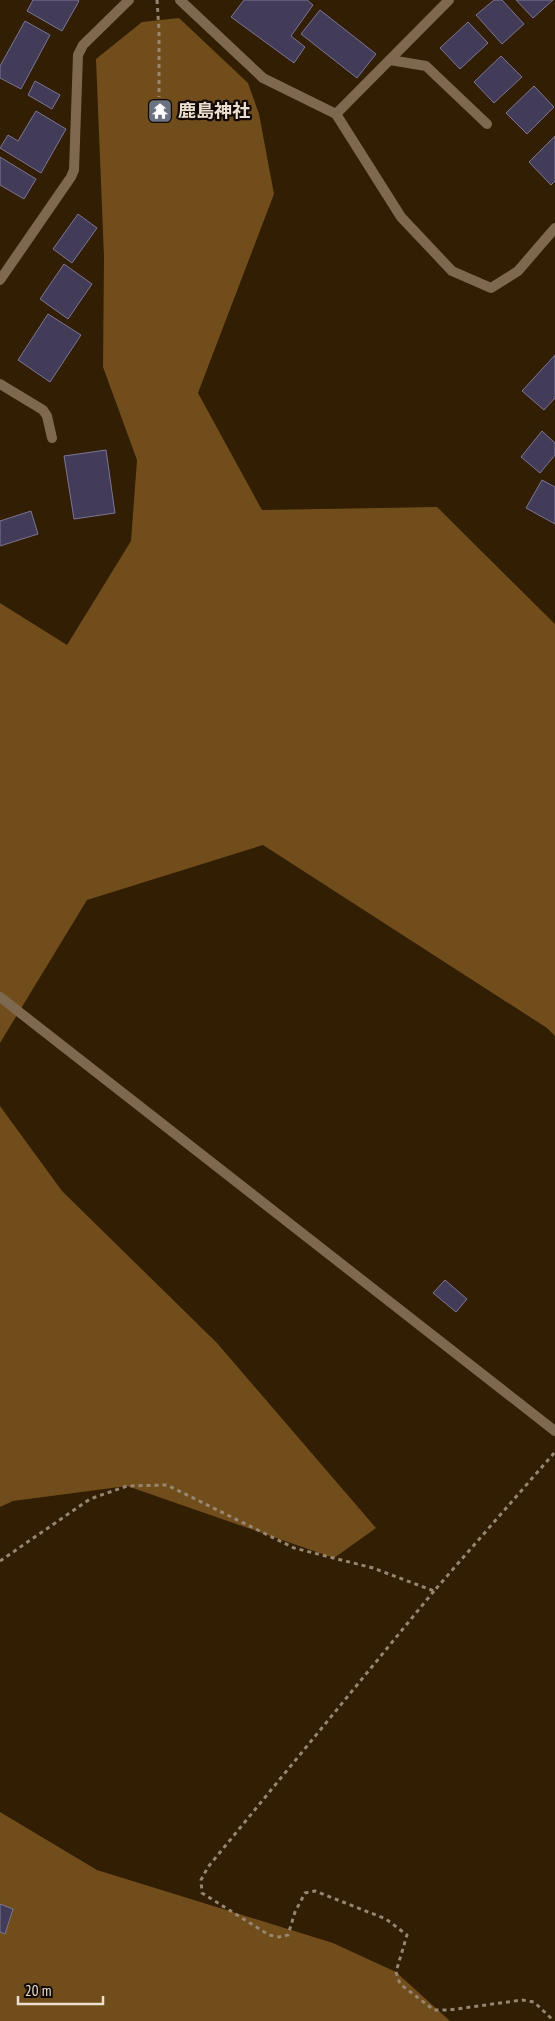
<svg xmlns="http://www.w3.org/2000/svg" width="555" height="2021" viewBox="0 0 555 2021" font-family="'PT Sans Narrow','Noto Sans JP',sans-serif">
  <rect width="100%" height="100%" fill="#311e03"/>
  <g fill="#704d1a">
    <polygon points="179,18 248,83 259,114 274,194 198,393 262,510 437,507 555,624 555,1036 547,1028 263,845 87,900 0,1043 0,603 67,645 131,541 137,460 103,367 104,257 96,59 142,22"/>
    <polygon points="0,1106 62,1191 217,1343 376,1528 334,1558 127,1486 13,1501 0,1507"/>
    <polygon points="0,1812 97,1870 333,1943 396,1972 450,2021 0,2021"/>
  </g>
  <g fill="#423c59" stroke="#7c7595">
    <polygon points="33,0 78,0 79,1 62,31 27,11"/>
    <polygon points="244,0 307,0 313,5 291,36 305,47 294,63 231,17"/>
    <polygon points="494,0 502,0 524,24 502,44 476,15"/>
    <polygon points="516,0 553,0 533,18"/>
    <polygon points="320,10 376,54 357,78 301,34"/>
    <polygon points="25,21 50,35 21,89 0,78 0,66"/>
    <polygon points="468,22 488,43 460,69 440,48"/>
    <polygon points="501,56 522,77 494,103 474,82"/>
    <polygon points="35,81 60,95 52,109 28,95"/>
    <polygon points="534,86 554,107 527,134 506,113"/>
    <rect x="153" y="107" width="14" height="9"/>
    <polygon points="36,111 66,129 41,173 0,148 8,135 18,141"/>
    <polygon points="555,136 555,181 551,185 529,162"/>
    <polygon points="0,157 36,179 24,199 0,185"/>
    <polygon points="78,214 97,228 72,263 53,249"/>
    <polygon points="64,264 92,284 68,319 40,299"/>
    <polygon points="48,314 81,335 50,382 18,360"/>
    <polygon points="555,355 555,398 544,410 522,391"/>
    <polygon points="542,431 555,443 555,455 540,473 521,457"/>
    <polygon points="106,450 115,513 74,519 64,456"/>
    <polygon points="542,480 555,487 555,524 526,508"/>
    <polygon points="31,511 38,534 0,546 0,521"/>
    <polygon points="445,1280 467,1299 456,1312 433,1293"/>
    <polygon points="0,1904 13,1909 5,1934 0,1932"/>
  </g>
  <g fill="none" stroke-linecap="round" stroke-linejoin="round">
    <g stroke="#968672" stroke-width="3" stroke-dasharray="4 4" stroke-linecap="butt">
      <polyline points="157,0 159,30 159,97"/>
      <polyline points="0,1561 90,1499 127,1486 167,1485 294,1548 373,1568 434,1591 555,1452"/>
      <polyline points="434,1591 208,1867 201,1880 202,1893 269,1935 279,1937 288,1935 295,1912 305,1893 315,1891 386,1919 407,1935 396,1972 400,1984 434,2010 449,2010 522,2000 534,2002 554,2021"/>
    </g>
    <g stroke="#7e6950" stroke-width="10">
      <polyline points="180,0 263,78 336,114 401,217 452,271 491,288 518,271 555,228"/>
      <polyline points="390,60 426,66 487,124"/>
      <polyline points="336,114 449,0"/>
      <polyline points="0,280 71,177 74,170 78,55 83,45 129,0"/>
      <polyline points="0,384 43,410 47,416 52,438"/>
    </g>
    <polyline stroke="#7e6950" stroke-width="10" points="0,997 555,1431"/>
  </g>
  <defs>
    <symbol id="temple-square" viewBox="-11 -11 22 22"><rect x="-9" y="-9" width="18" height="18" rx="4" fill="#6b7280" stroke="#120a02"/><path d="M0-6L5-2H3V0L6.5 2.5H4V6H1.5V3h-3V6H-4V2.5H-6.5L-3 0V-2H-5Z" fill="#fff"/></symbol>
  </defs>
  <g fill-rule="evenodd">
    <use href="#temple-square" x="146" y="97" width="28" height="28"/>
  </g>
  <g text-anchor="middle" stroke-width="4.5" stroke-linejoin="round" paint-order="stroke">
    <g font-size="18" font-weight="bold" fill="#ecdfd0" stroke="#120a02" text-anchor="start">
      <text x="178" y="117">鹿島神社</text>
    </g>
  </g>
  <path d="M18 1996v8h85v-8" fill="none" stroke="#ecdfd0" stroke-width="2.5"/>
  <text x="25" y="1996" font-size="15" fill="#ecdfd0" stroke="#120a02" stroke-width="4" paint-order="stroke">20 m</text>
</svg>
